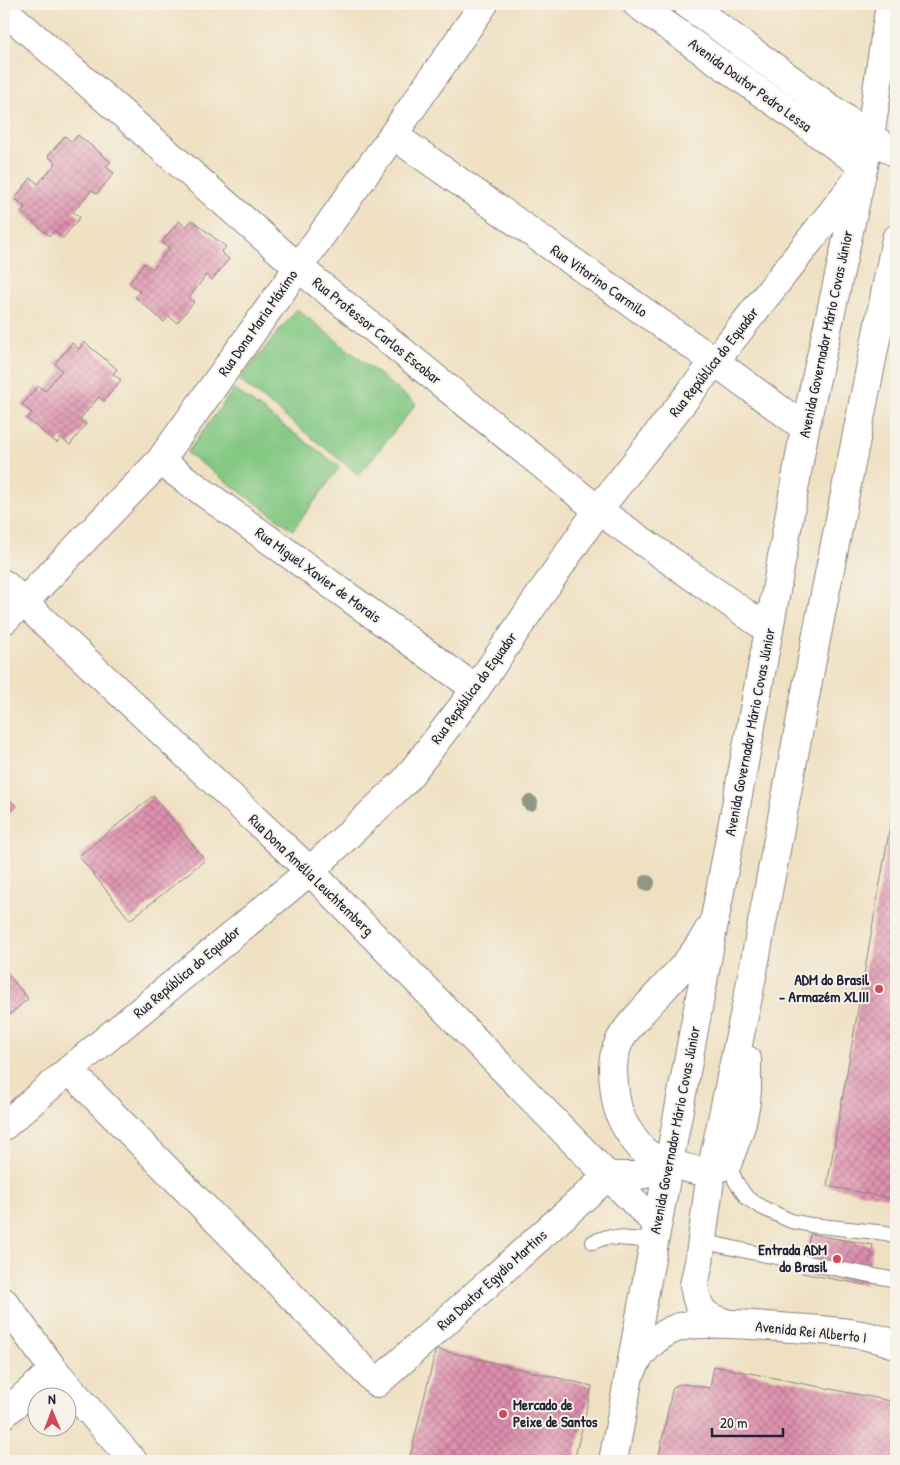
<svg xmlns="http://www.w3.org/2000/svg" width="900" height="1465" viewBox="0 0 900 1465" font-family="'Patrick Hand',sans-serif">
  <defs>
    <pattern id="building-cross-hatch" width="8" height="8" patternUnits="userSpaceOnUse" patternTransform="scale(1.25)"><rect width="8" height="8" fill="#df8fad"/><path d="M0 0l8 8M0 8l8-8" fill="none" stroke="#b4748e"/></pattern>
  </defs>
  <rect width="100%" height="100%" fill="#f7f3e8"/>
  <filter id="ink" filterUnits="userSpaceOnUse"><feTurbulence type="fractalNoise" baseFrequency=".02" numOctaves="2"/><feDisplacementMap in="SourceGraphic" scale="10" xChannelSelector="R" yChannelSelector="G"/><feConvolveMatrix kernelMatrix="1 2 1 2 8 2 1 2 1" color-interpolation-filters="sRGB"/></filter>
  <filter id="wash" filterUnits="userSpaceOnUse"><feTurbulence type="fractalNoise" baseFrequency=".0096" numOctaves="4" result="noise"/><feDisplacementMap in="SourceGraphic" scale="20" xChannelSelector="R" yChannelSelector="G"/><feGaussianBlur stdDeviation="1.12" result="paint"/><feColorMatrix in="noise" values="0 0 0 0 0 0 0 0 0 0 0 0 0 0 0 0 0 1.4 0 .05"/><feComposite in="paint" operator="in"/></filter>
  <g filter="url(#wash)">
    <rect width="100%" height="100%" fill="#efe0c2"/>
    <g fill="#82c782" stroke="#52745e">
      <polygon points="297,309 416,404 359,475 239,380"/>
      <polygon points="234,389 340,467 293,530 187,453"/>
    </g>
    <g id="blocks">
      <g fill="url(#building-cross-hatch)">
        <polygon points="78,135 111,162 106,167 114,173 97,194 92,190 73,212 80,217 63,238 54,231 50,236 21,212 25,207 15,198 31,178 38,184 56,163 48,156 65,136 72,142"/>
        <polygon points="192,220 226,247 221,252 229,259 212,280 206,275 189,298 194,302 177,323 169,316 164,322 135,297 140,292 129,283 145,263 153,269 170,248 162,242 179,221 186,227"/>
        <polygon points="84,342 117,369 113,374 121,380 104,401 99,397 80,419 86,424 70,445 61,438 57,443 27,419 32,413 22,405 38,386 45,391 62,370 55,364 72,343 79,349"/>
        <polygon points="4,792 16,807 4,817"/>
        <polygon points="153,796 205,860 130,920 79,856"/>
        <polygon points="895,798 896,798 896,1199 827,1186"/>
        <polygon points="4,969 28,999 4,1019"/>
        <polygon points="810,1234 873,1245 865,1285 802,1273"/>
        <polygon points="436,1349 592,1386 574,1461 409,1461"/>
        <polygon points="714,1366 896,1402 896,1461 658,1461 672,1390 676,1385 683,1384 710,1388"/>
      </g>
    </g>
  </g>
  <g filter="url(#ink)">
    <use href="#blocks" fill-opacity="0" stroke="#88817e" stroke-width="1"/>
    <g fill="none" stroke-linecap="round" stroke-linejoin="round">
      <defs>
        <g id="lane">
          <polyline points="728,1162 736,1182 747,1198 761,1207 791,1221 811,1225 886,1233 896,1236"/>
          <polyline points="701,1241 751,1252 896,1280"/>
          <polyline points="593,1242 607,1237 654,1241"/>
        </g>
        <g id="street">
          <polyline points="4,10 298,267 598,510 769,630"/>
          <polyline points="393,135 714,361 805,428"/>
          <polyline points="160,461 476,689"/>
          <polyline points="4,584 310,871 600,1168 657,1224"/>
          <polyline points="4,620 23,603 160,461 393,135 484,4"/>
          <polyline points="69,1070 377,1383 608,1176"/>
          <polyline points="608,1176 633,1176 652,1173 669,1164"/>
          <polyline points="4,1414 54,1370"/>
        </g>
        <g id="secondary">
          <polyline points="637,4 864,166"/>
          <polyline points="687,4 870,137 896,153"/>
          <polyline points="4,1126 69,1070 310,871 405,781 476,689 598,510 862,174"/>
          <polyline points="4,1302 54,1370 133,1461"/>
        </g>
        <g id="primary">
          <path d="M708 931C693 959 670 981 649 1004 636 1019 619 1034 615 1054 612 1063 613 1075 614 1084 615 1098 617 1111 624 1124 640 1149 644 1157 675 1165 694 1170 711 1177 728 1162L741 1126 746 1102 747 1090V1060"/>
          <polyline points="726,1323 714,1319 704,1313 699,1305 696,1296 694,1285 699,1262 711,1172 748,997 816,639 896,239"/>
          <path d="M633 1369C642 1347 664 1329 688 1325 694 1324 701 1324 707 1324 731 1323 755 1325 779 1327 813 1330 867 1331 896 1345"/>
          <polyline points="613,1461 769,630 805,428 870,137 890,4"/>
        </g>
      </defs>
      <use href="#lane" stroke="#88817e" stroke-width="16"/>
      <use href="#street" stroke="#88817e" stroke-width="30"/>
      <use href="#secondary" stroke="#88817e" stroke-width="30"/>
      <use href="#primary" stroke="#88817e" stroke-width="30"/>
      <use href="#lane" stroke="#fff" stroke-width="14"/>
      <use href="#street" stroke="#fff" stroke-width="28"/>
      <use href="#secondary" stroke="#fff" stroke-width="28"/>
      <use href="#primary" stroke="#fff" stroke-width="28"/>
    </g>
    <g fill="#919786">
      <circle cx="530" cy="803" r="8"/>
      <circle cx="647" cy="883" r="8"/>
    </g>
  </g>
  <g fill="#d1495b" stroke="#f7f3e8" stroke-width="2">
    <circle cx="879" cy="989" r="5"/>
    <circle cx="837" cy="1259" r="5"/>
    <circle cx="503" cy="1414" r="5"/>
  </g>
  <g text-anchor="middle" stroke-width="4" stroke-linejoin="round" paint-order="stroke">
    <g font-size="15" fill="#22223b" stroke="#f7f3e8">
      <text transform="translate(750 85) rotate(36)" y="5">Avenida Doutor Pedro Lessa</text>
      <text transform="translate(599 281) rotate(35)" y="5">Rua Vitorino Carmilo</text>
      <text transform="translate(258 323) rotate(-55)" y="5">Rua Dona Maria Máximo</text>
      <text transform="translate(377 331) rotate(39)" y="5">Rua Professor Carlos Escobar</text>
      <text transform="translate(826 334) rotate(-78)" y="5">Avenida Governador Mário Covas Júnior</text>
      <text transform="translate(714 362) rotate(-52)" y="5">Rua República do Equador</text>
      <text transform="translate(318 575) rotate(36)" y="5">Rua Miguel Xavier de Morais</text>
      <text transform="translate(474 688) rotate(-54)" y="5">Rua República do Equador</text>
      <text transform="translate(750 732) rotate(-79)" y="5">Avenida Governador Mário Covas Júnior</text>
      <text transform="translate(311 875) rotate(44)" y="5">Rua Dona Amélia Leuchtemberg</text>
      <text transform="translate(187 972) rotate(-40)" y="5">Rua República do Equador</text>
      <text transform="translate(675 1130) rotate(-79)" y="5">Avenida Governador Mário Covas Júnior</text>
      <text transform="translate(492 1280) rotate(-42)" y="5">Rua Doutor Egydio Martins</text>
      <text transform="translate(811 1332) rotate(6)" y="5">Avenida Rei Alberto I</text>
    </g>
    <g font-size="15" font-weight="bold" fill="#22223b" stroke="#f7f3e8" text-anchor="end">
      <text x="869" y="985">ADM do Brasil<tspan x="869" dy="17">- Armazém XLIII</tspan></text>
      <text x="827" y="1255">Entrada ADM<tspan x="827" dy="17">do Brasil</tspan></text>
      <text x="513" y="1410" text-anchor="start">Mercado de<tspan x="513" dy="17">Peixe de Santos</tspan></text>
    </g>
  </g>
  <rect width="900" height="1465" fill="none" stroke="#f7f3e8" stroke-width="20"/>
  <g transform="translate(52 1412) rotate(359)"><circle r="24" fill="#f7f3e8" stroke="#a29fa3"/>
  <path d="M0-4L9 19L0 12L-9 19Z" fill="#d1495b"/>
  <text y="-8" font-size="14" font-weight="bold" text-anchor="middle" fill="#22223b">N</text>
  </g>
  <path d="M712 1428v8h71v-8" fill="none" stroke="#22223b" stroke-width="2.5"/>
  <text x="720" y="1428" font-size="15" fill="#22223b" stroke="#f7f3e8" stroke-width="4" paint-order="stroke">20 m</text>
</svg>
